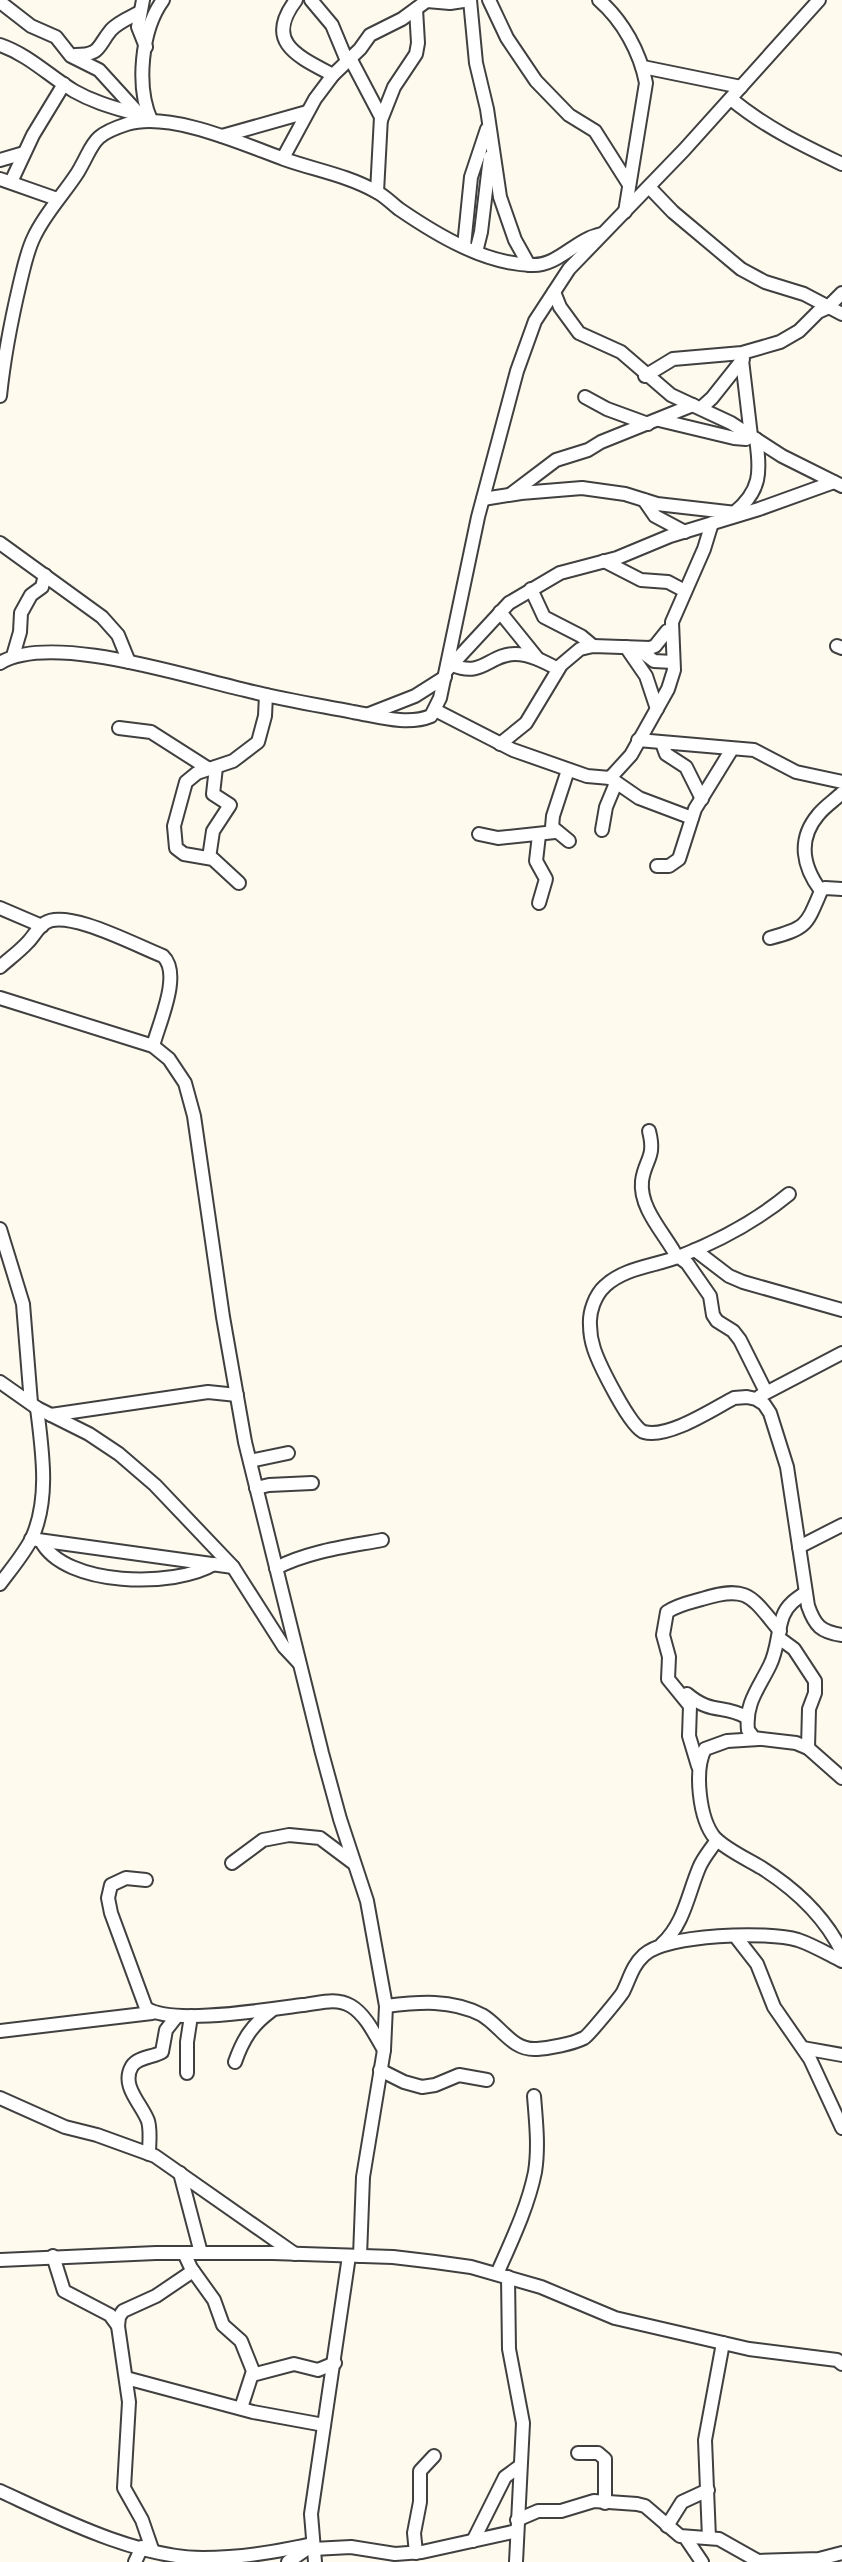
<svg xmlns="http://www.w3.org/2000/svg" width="842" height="2562" viewBox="0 0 842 2562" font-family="Bitter,serif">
  <rect width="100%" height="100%" fill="#fefaee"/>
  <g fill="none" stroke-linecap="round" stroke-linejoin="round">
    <defs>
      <g id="minor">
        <polyline points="143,0 138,27 146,47"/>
        <path d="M296 0C264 42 297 56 333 75"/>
        <polyline points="311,0 332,25 347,61"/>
        <polyline points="470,0 476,63 487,109 500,197 515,240 529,265"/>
        <polyline points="489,0 507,38 536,81 569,115 595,131 628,183"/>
        <path d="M599 0C623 21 640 52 646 83L625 212"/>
        <polyline points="427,1 450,3 470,0"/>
        <polyline points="0,2 31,26 56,37 71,56 99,70 140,115"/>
        <path d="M0 45C29 55 49 76 74 91 95 103 116 108 139 115"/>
        <path d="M75 55C101 55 97 47 111 30 118 22 131 17 140 12"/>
        <polyline points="350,58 381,117 377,192"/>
        <polyline points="643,67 741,87"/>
        <path d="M731 99C765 127 802 145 842 164"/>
        <path d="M151 120C136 87 141 30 163 0"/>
        <polyline points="381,120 394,87 416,54 418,43 416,9"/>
        <polyline points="222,136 307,112"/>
        <polyline points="283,158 315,99 333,75 360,49 370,35 402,19 428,0"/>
        <polyline points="0,160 24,153"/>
        <polyline points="0,179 57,199"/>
        <polyline points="11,182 33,135 64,84"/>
        <polyline points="649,187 673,212 741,269 765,282 804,294 842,314"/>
        <polyline points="464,246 471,177 487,129"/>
        <polyline points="476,252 481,232 490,157"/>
        <polyline points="554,292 560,307 579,333 621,352 671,395 731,423 782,456 842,486"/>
        <polyline points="645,376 673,359 742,353 780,342 799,331 818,312 827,308 842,293"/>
        <path d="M0 396C4 357 11 321 20 283 24 267 27 251 34 237 45 213 64 194 78 172 95 143 90 136 127 124 170 111 243 144 284 159 315 170 346 175 375 191 384 195 391 203 399 209 437 235 485 264 532 265 559 266 575 239 602 234"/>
        <polyline points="585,397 607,409 648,424"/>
        <polyline points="701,408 712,398 743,359"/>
        <polyline points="659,420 734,438 746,439 751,436 742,360"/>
        <polyline points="511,494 556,460 588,450 601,442 693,405"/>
        <polyline points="483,499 521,493 582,488 625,494 657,504 736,513"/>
        <polyline points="644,500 655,516 685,532"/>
        <path d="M734 513C761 491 761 472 756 439"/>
        <polyline points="0,543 102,617 118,635 129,662"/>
        <polyline points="604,561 641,580 668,582 685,591"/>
        <polyline points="531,589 544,617 581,636 593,646"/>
        <polyline points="500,612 538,659"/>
        <polyline points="837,646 842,648"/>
        <polyline points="626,647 646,676 657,709"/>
        <polyline points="637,648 654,661 673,662"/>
        <polyline points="13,656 20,632 21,613 31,595 42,587 45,575"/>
        <path d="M0 663C51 632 187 677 245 690 280 699 317 705 353 712 377 716 407 726 431 716L440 698 478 517 517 371 535 321 569 269 684 150 819 0"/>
        <path d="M453 665C482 678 490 654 515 654 530 654 545 662 558 669"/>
        <polyline points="446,671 509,603 560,573 617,558 670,536 759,509 834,482"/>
        <polyline points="435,710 513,750 587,776 610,778 631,755 668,689 674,670 672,622 704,549 712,523"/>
        <polyline points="369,714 415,696 445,677"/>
        <polyline points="119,728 151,732 209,769"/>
        <polyline points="638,740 754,750 796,772 842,782"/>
        <polyline points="662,743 666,754 686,767 702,799"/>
        <polyline points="500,744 526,723 561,665 580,649 593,646 650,648 655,646 667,631 672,630"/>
        <polyline points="568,770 553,816 552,827 569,841"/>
        <polyline points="610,778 639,798 692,818"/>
        <polyline points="602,830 606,807 616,783"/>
        <polyline points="479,834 498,838 555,832"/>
        <polyline points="539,835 536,861 546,879 539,903"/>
        <polyline points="209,858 213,831 230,805 213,794 216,767"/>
        <polyline points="657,866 669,866 679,859 695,809 732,749"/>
        <polyline points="239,883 213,859 184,854 176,848 174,826 186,782 197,773 233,761 258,742 265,716 266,695"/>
        <path d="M821 891C803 867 797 840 818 815 825 806 835 800 842 793"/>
        <polyline points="0,908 42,926"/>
        <path d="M770 938C807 928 806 926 821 891L825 888 842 889"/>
        <path d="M0 967C9 959 20 951 28 942 34 936 38 927 45 923 67 908 139 947 163 956 182 974 159 1023 153 1046"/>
        <polyline points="0,998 153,1046 169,1059 185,1083 194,1116 223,1317 245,1442 322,1753 340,1819 367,1901 386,2006 384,2050 363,2177 360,2256"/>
        <path d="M649 1131C656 1158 645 1159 642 1181 639 1209 666 1235 677 1257"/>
        <path d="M789 1194C755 1222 719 1241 678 1257 654 1266 624 1268 605 1286 595 1295 589 1312 590 1325 590 1333 592 1343 594 1349 599 1364 631 1429 644 1432 668 1439 713 1409 734 1398L747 1397 756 1399 764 1404 770 1413 787 1467 808 1606C815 1626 821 1632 842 1635"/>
        <polyline points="0,1229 23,1304 31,1403"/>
        <polyline points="695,1250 729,1276 743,1282 842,1310"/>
        <polyline points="679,1257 687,1263 710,1296 713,1315 717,1321 733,1331 740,1340 766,1392"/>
        <polyline points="0,1382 37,1408 89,1434 119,1454 155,1485 233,1567 284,1647 299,1663"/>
        <polyline points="760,1396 842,1353"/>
        <polyline points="51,1415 208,1392 237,1395"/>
        <polyline points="250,1461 288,1453"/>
        <polyline points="256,1488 269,1485 312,1483"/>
        <polyline points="31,1539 233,1567"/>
        <path d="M41 1541C65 1587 175 1588 214 1564"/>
        <polyline points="799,1547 842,1525"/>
        <path d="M276 1568C309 1551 345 1547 382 1540"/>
        <path d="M0 1584C11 1569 24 1554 32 1538 50 1498 42 1450 37 1408"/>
        <path d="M805 1593C796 1599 787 1605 783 1616 777 1632 778 1649 770 1665 759 1688 745 1703 748 1730L754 1738 796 1743 808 1748 842 1778"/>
        <polyline points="779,1638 794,1649 815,1681 815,1693 809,1709 808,1748"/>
        <path d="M687 1694C712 1715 723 1704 746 1717"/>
        <path d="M759 1739 727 1741 705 1749C694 1770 699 1819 715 1838 727 1850 747 1859 762 1868 795 1889 825 1917 842 1952"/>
        <path d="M698 1766 689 1736 690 1706 668 1679 669 1657 663 1635 667 1612C677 1605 691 1602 702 1599 749 1584 752 1598 780 1631"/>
        <polyline points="232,1863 263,1840 289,1835 320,1838 352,1862"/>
        <path d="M146 1880 126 1878 111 1885 108 1898 111 1913 146 2008C172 2026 270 2009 303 2005 320 2003 336 1997 351 2006 366 2015 375 2035 384 2050"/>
        <polyline points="736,1937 757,1964 774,2007 810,2059 842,2128"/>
        <path d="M662 1944C684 1924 688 1894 699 1868 703 1858 711 1849 717 1840"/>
        <path d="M386 2006C419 2002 451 1999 482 2015 501 2026 512 2051 537 2049 550 2048 572 2044 584 2038 589 2035 620 1997 623 1992 630 1978 632 1966 644 1955 667 1934 768 1931 798 1940 813 1945 828 1954 842 1961"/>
        <polyline points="0,2031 152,2013"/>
        <polyline points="803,2048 842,2055"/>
        <path d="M235 2062C243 2039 252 2025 271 2011"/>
        <polyline points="380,2070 404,2082 422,2087 435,2085 459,2075 487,2080"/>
        <polyline points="187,2073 187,2042 191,2016"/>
        <polyline points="0,2098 65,2127 97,2135 155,2156 295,2254"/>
        <path d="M149 2154C149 2143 151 2131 148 2121 142 2104 120 2086 132 2066 138 2057 154 2057 162 2052L166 2030 177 2016"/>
        <polyline points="180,2173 201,2253"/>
        <polyline points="184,2253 191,2268 214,2300 223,2325 241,2341 253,2371 241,2408"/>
        <polyline points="53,2256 64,2291 110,2315 118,2326 129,2402 124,2488 142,2520 152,2549"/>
        <polyline points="0,2260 156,2253 273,2253 393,2257 435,2262 471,2267 541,2287 615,2318 749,2349 837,2360 842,2364"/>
        <path d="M497 2274C511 2242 528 2207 535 2172 539 2147 536 2121 534 2096"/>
        <polyline points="508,2277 509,2349 523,2423 516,2562"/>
        <polyline points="118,2326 119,2317 123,2311 156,2296 193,2271"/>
        <polyline points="252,2375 294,2364 318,2370 335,2363"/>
        <polyline points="126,2378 253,2412 324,2425"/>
        <polyline points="578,2453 598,2453 605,2459 605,2503"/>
        <path d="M0 2491C59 2518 137 2558 203 2558 239 2558 277 2552 312 2544"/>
        <polyline points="517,2520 538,2511 561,2511 594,2501 637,2504 645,2506 680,2536 719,2539 758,2561 819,2559 842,2553"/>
        <polyline points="667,2526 682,2502 708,2490"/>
        <polyline points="685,2537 702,2562"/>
        <polyline points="709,2538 705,2440 723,2343"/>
        <polyline points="473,2541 505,2477 520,2466"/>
        <polyline points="313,2549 351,2547 395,2554 422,2552 517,2531"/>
        <polyline points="416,2553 414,2533 420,2502 420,2471 434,2456"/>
        <polyline points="135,2562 142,2547"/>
        <polyline points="288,2562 308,2548"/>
        <polyline points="315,2562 311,2514 349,2256"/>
      </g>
    </defs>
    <use href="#minor" stroke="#404040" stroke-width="16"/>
    <use href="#minor" stroke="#fff" stroke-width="12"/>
  </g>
</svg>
